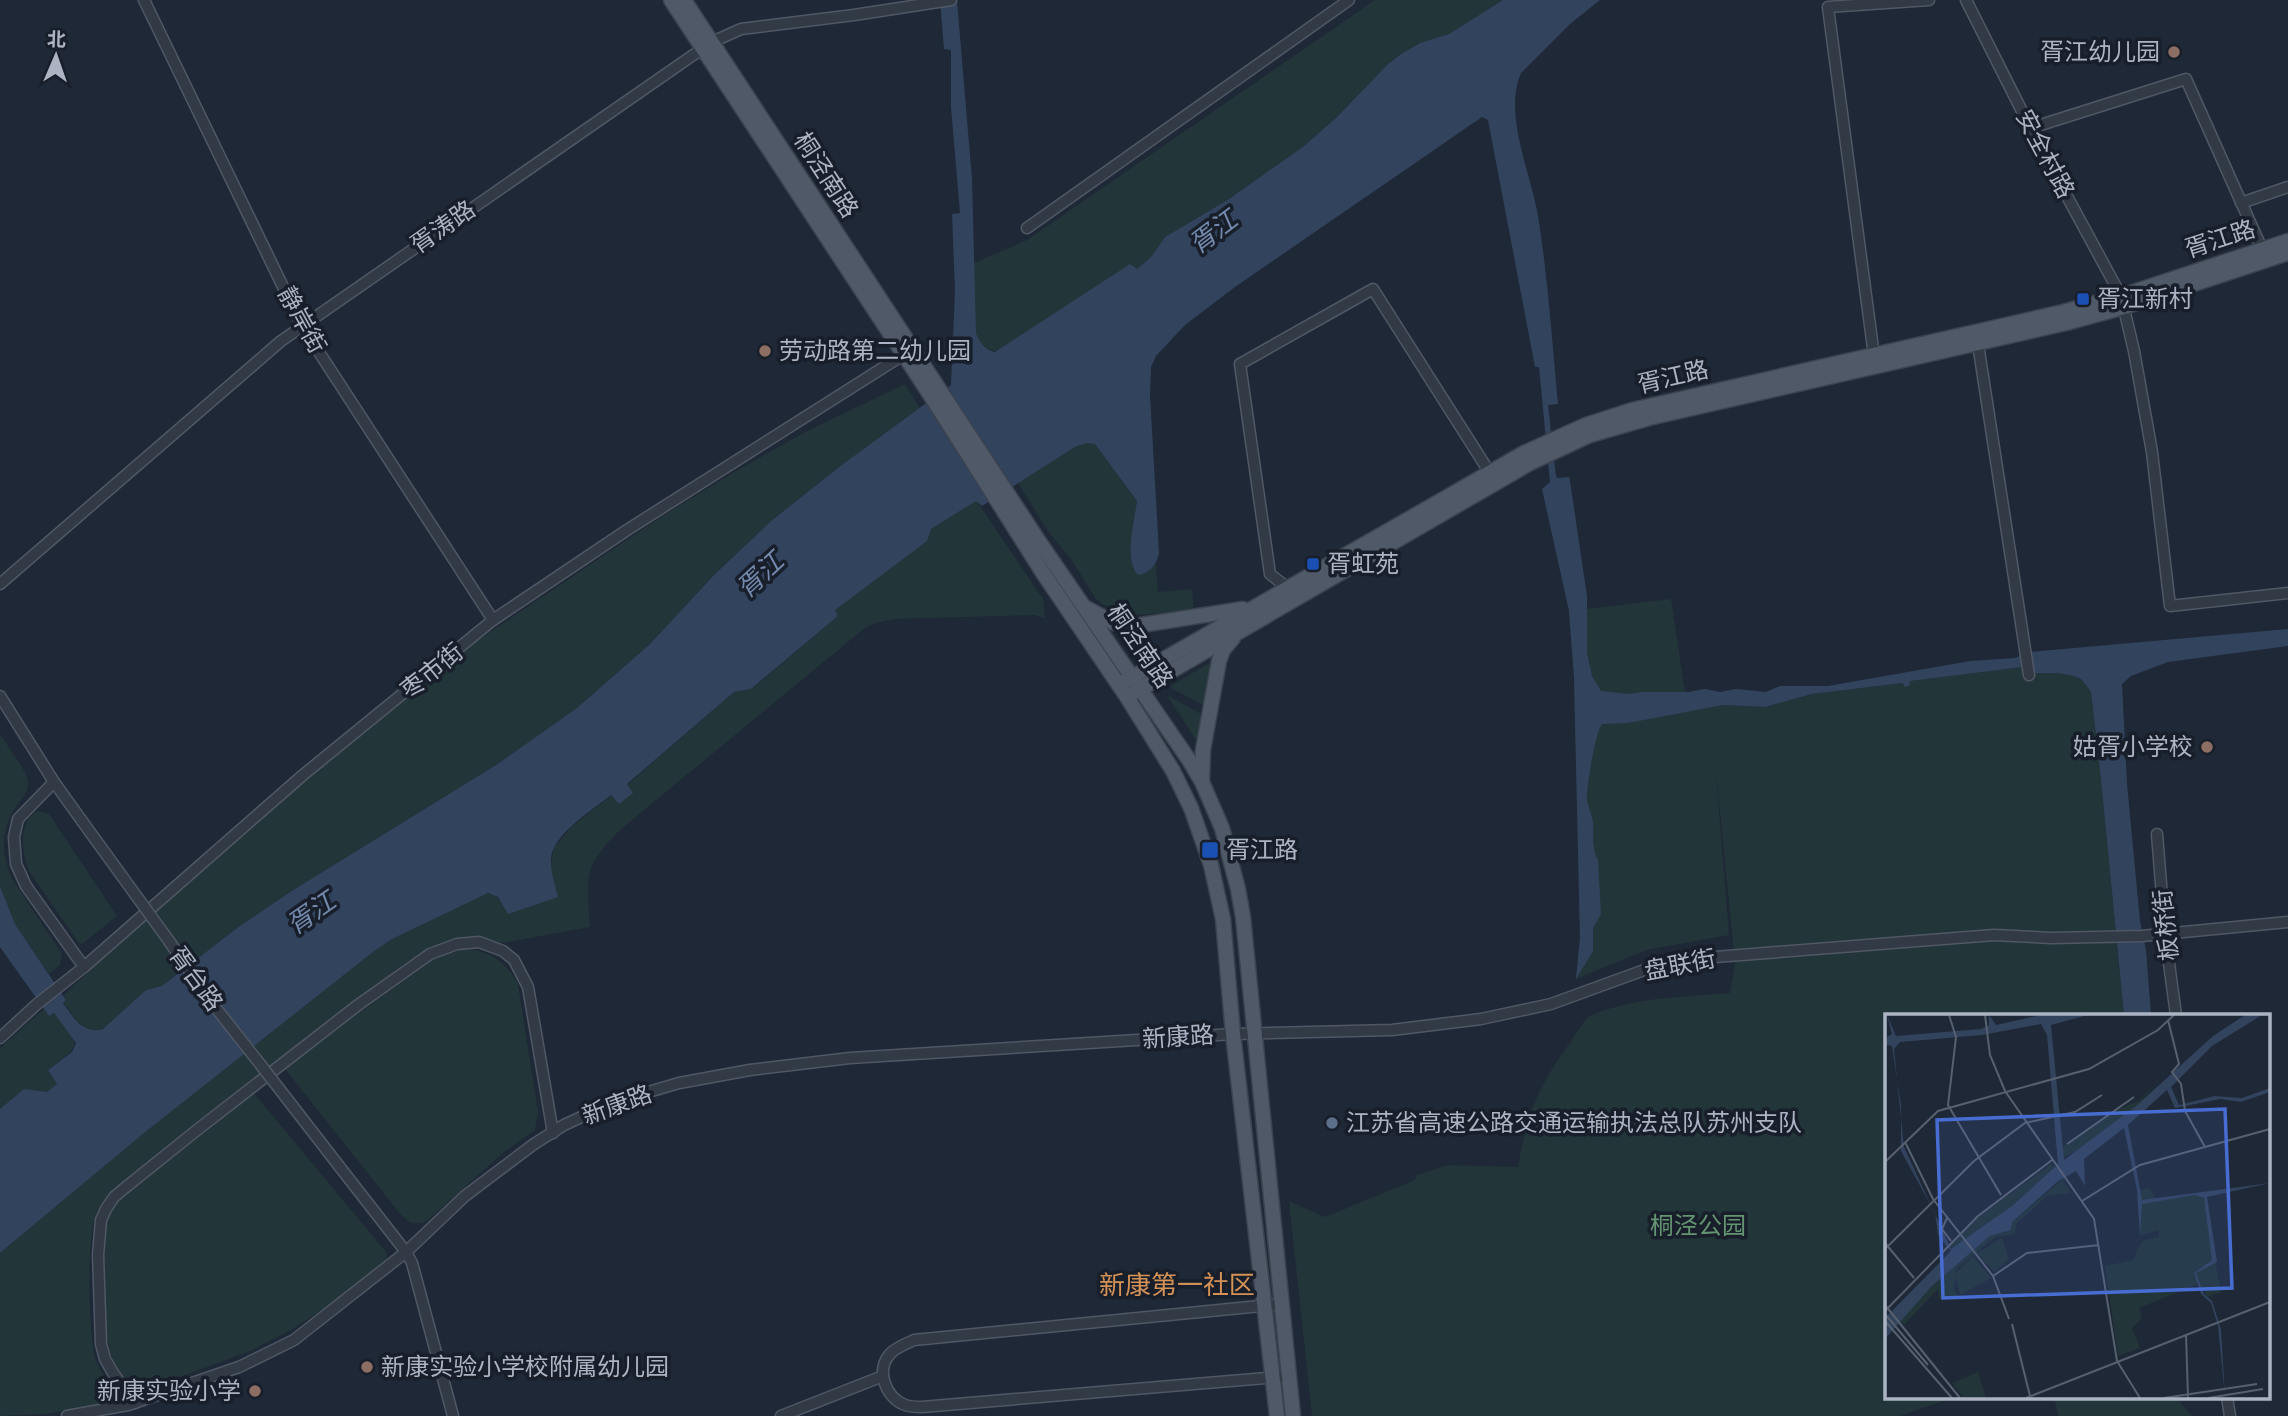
<svg xmlns="http://www.w3.org/2000/svg" width="2288" height="1416" viewBox="0 0 2288 1416" font-family="'Varela Round','Noto Sans SC',sans-serif">
  <rect width="100%" height="100%" fill="#1f2836"/>
  <g fill="#223538">
    <path d="M1375 0H1503L1449 34 1420 43 1401 54 1388 64 1337 117 1304 146 1229 199 1165 237 1151 257 1136 270 997 351C988 351 979 345 977 336 972 317 974 283 974 263L1027 240Z"/>
    <polygon points="905,384 920,408 843,464 771,521 714,575 650,644 577,708 496,765 290,892 237,928 162,986 146,990 107,1027 96,1031 86,1029 77,1021 63,1002 66,1000 64,995 159,905 322,765 474,643 661,517 736,471 807,431"/>
    <polygon points="1087,443 1095,444 1100,450 1137,501 1131,545 1142,574 1156,564 1158,592 1192,589 1194,611 1132,615 1122,613 1102,604 1096,599 1071,559 1047,530 1018,483 1075,447"/>
    <path d="M976 500 1043 599 1045 618 1035 615 896 619 875 623 865 628 621 829C582 868 587 876 590 927L503 943 460 937 430 947 398 968 116 1188C108 1196 100 1204 96 1214 87 1235 88 1339 96 1360 101 1375 113 1388 123 1400L46 1414 0 1416V1253L143 1133 373 952 392 939 483 894H494L502 903 551 863 554 848 570 828 612 795 632 792 627 785 734 692 752 689 838 616 834 610 931 529Z"/>
    <path d="M1671 599 1685 692 1705 689 1710 707 1723 705 1765 707 1812 694 1903 683V687L1909 686V681L2024 667 2025 673H2057L2074 676 2081 679 2091 692 2100 770 2124 1015H1887V1397H1954L1900 1416H1312L1289 1201 1325 1217 1415 1180 1417 1175 1448 1165 1518 1167C1527 1113 1539 1084 1572 1040 1577 1032 1584 1019 1592 1015 1635 997 1684 997 1730 993L1735 963 1716 771 1729 935 1646 950 1576 979 1580 938 1574 677 1569 611Z"/>
    <polygon points="1213,661 1205,706 1171,688 1172,685"/>
    <polygon points="1169,696 1203,715 1198,741 1196,740 1168,697"/>
    <path d="M0 734C7 746 26 769 28 781 29 792 23 797 17 805 1 828 1 852 11 877L62 954 60 965 49 974 15 924 0 886Z"/>
    <path d="M38 811 49 814 117 916 82 944 78 942 29 871C22 853 17 822 38 811Z"/>
    <path d="M464 949C489 950 506 962 518 984L538 1112 535 1130 503 1153 429 1219 423 1223H411L401 1215 285 1069 353 1017 436 958Z"/>
    <path d="M44 1009 49 1016 54 1013C80 1047 84 1043 48 1070L57 1084 47 1092 0 1109V1048Z"/>
    <path d="M253 1092 387 1253 386 1265 377 1275 291 1330 250 1351 140 1392C96 1374 103 1276 102 1236 104 1221 110 1210 121 1199Z"/>
    <polygon points="2054,1397 2178,1397 2179,1401 2192,1416 2058,1416"/>
  </g>
  <path fill="#32435e" d="M940 0 957 1 972 179 976 333C979 342 985 350 995 352L1130 264 1137 269 1151 257 1165 237 1229 199 1304 146 1337 117 1388 64 1401 54 1420 43 1449 34 1503 0H1600L1570 24 1521 73C1503 114 1531 174 1538 216 1548 278 1552 341 1558 404L1548 405 1556 476 1557 478 1569 477 1570 481 1587 596V653L1592 676 1601 691 1628 694 1643 692H1689L1705 689 1720 692 1736 689 1766 692 1780 686H1828L1970 661 2015 658 2030 652 2288 629V646L2168 662 2131 676 2122 684 2127 784 2140 921 2146 950 2151 1015H2124L2100 770 2091 692 2081 679 2074 676 2057 673H2024L2023 667 1910 681 1909 686 1904 687 1903 683 1812 694 1765 707 1723 705 1628 723 1602 724C1596 730 1586 789 1587 800 1588 807 1592 814 1593 822 1594 834 1591 848 1598 860L1601 914 1593 928V951L1576 979 1580 938 1574 677 1569 611 1542 489 1550 482 1539 367H1535L1488 120 1482 117 1235 287 1185 325 1156 356 1151 367 1150 395 1159 553C1157 564 1151 572 1139 575L1136 573C1125 555 1134 522 1137 501L1095 444 1087 443 1075 447 982 506 976 501 931 529 927 541 835 610 838 616 751 689 734 692 627 784 633 793 619 804 611 795C593 810 554 833 551 858 550 870 555 885 558 897L508 914 498 897 488 893 392 939 373 952 144 1133 0 1253V1109L24 1089 47 1092 57 1084 48 1070 72 1052 76 1043 54 1013 49 1016 0 947V886L15 924 66 1000 63 1003C73 1017 83 1035 103 1029L146 990 162 986 237 928 290 892 496 765 577 708 650 644 714 575 771 521 843 464 951 385 955 290 952 214 960 213 951 107V50L944 49Z"/>
  <g fill="none" stroke-linecap="round" stroke-linejoin="round">
    <defs>
      <g id="minor">
        <polyline points="144,0 302,326 493,620"/>
        <polyline points="1966,0 2036,139 2121,296 2134,351 2152,452 2170,606 2288,593"/>
        <polyline points="2031,128 2186,79 2262,249"/>
        <polyline points="2241,203 2288,187"/>
        <polyline points="1027,228 1349,0"/>
        <polyline points="1978,344 2029,675"/>
        <polyline points="1874,356 1828,7 1929,0"/>
        <polyline points="0,584 281,341 712,42 741,29 854,15 951,0"/>
        <polyline points="1289,589 1270,574 1240,364 1373,289 1490,473"/>
        <polyline points="0,696 54,782 82,821"/>
        <polyline points="54,782 18,819 14,837 16,864 26,886 84,967"/>
        <polyline points="2157,834 2165,934 2176,1015"/>
        <polyline points="169,941 208,998 260,1064"/>
        <polyline points="0,1038 37,1004 84,967 303,775 493,620 627,530 903,355"/>
        <polyline points="339,1166 406,1252 412,1263 453,1416"/>
        <path d="M1281 1304 914 1340C906 1344 896 1347 890 1354 875 1370 886 1398 905 1405 910 1407 917 1407 922 1407L1289 1376"/>
        <polyline points="2227,1397 2230,1416"/>
        <polyline points="135,1403 113,1373 105,1359 101,1344 98,1255 101,1220 106,1209 114,1197 126,1187 197,1130 358,1005 430,954 457,944 479,942 503,951 514,960 528,987 553,1133"/>
        <polyline points="67,1416 128,1405 239,1367 294,1340 406,1252 465,1196 534,1144 564,1125 588,1114 645,1093 679,1083 750,1070 850,1058 1233,1034 1392,1030 1481,1019 1551,1004 1647,969 1715,957 1994,935 2052,938 2142,936 2288,922"/>
        <polyline points="781,1416 883,1376"/>
      </g>
      <g id="major">
        <polyline points="671,0 929,393 1043,573 1127,697 1173,771 1191,808 1211,865 1223,919 1233,1034 1277,1416"/>
        <polyline points="684,0 1038,540 1189,760 1202,782 1222,828 1238,889 1243,917 1293,1416"/>
        <polyline points="1086,608 1114,623 1135,626 1243,609"/>
        <polyline points="1124,682 1524,453 1586,425 1632,410 2063,312 2121,296 2288,241"/>
        <polyline points="1135,692 1530,463 1590,435 1649,418 2066,323 2124,307 2288,253"/>
        <polyline points="1202,780 1203,750 1219,661 1223,650 1233,638"/>
      </g>
    </defs>
    <use href="#minor" stroke="#505765" stroke-width="13"/>
    <use href="#major" stroke="#3c4350" stroke-width="17"/>
    <use href="#minor" stroke="#323a46" stroke-width="10"/>
    <use href="#major" stroke="#505967" stroke-width="14"/>
    <defs>
      <g id="minor-bridge">
        <polyline points="82,821 169,941"/>
        <polyline points="260,1064 339,1166"/>
      </g>
    </defs>
    <use href="#minor-bridge" stroke="#505765" stroke-width="13" stroke-linecap="butt"/>
    <use href="#minor-bridge" stroke="#323a46" stroke-width="10"/>
  </g>
  <g fill="#8d6e63" stroke="#181f2b" stroke-width="2.5">
    <circle cx="2174" cy="52" r="7"/>
    <circle cx="765" cy="351" r="7"/>
    <circle cx="2207" cy="747" r="7"/>
    <circle cx="367" cy="1367" r="7"/>
    <circle cx="255" cy="1391" r="7"/>
  </g>
  <g fill="#1a4fb4" stroke="#181f2b" stroke-width="2.5">
    <rect x="2076" y="292" width="14" height="14" rx="3.5"/>
    <rect x="1306" y="557" width="14" height="14" rx="3.5"/>
    <rect x="1201" y="841" width="18" height="18" rx="3.5"/>
  </g>
  <circle fill="#5c6f8a" stroke="#181f2b" stroke-width="2.5" cx="1332" cy="1123" r="7"/>
  <g text-anchor="middle" stroke-width="7" stroke-linejoin="round" paint-order="stroke">
    <g font-size="24" fill="#acb4c4" stroke="#181f2b" text-anchor="start">
      <text x="2160" y="60" text-anchor="end">胥江幼儿园</text>
      <text x="2097" y="307">胥江新村</text>
      <text x="779" y="359">劳动路第二幼儿园</text>
      <text x="1327" y="572">胥虹苑</text>
      <text x="2193" y="755" text-anchor="end">姑胥小学校</text>
      <text x="1226" y="858">胥江路</text>
      <text x="1346" y="1131">江苏省高速公路交通运输执法总队苏州支队</text>
      <text x="381" y="1375">新康实验小学校附属幼儿园</text>
      <text x="241" y="1399" text-anchor="end">新康实验小学</text>
    </g>
    <g font-size="24" fill="#acb4c4" stroke="#181f2b">
      <text transform="translate(2045 154) rotate(62)" y="8">安全村路</text>
      <text transform="translate(826 175) rotate(57)" y="8">桐泾南路</text>
      <text transform="translate(443 227) rotate(-35)" y="8">胥涛路</text>
      <text transform="translate(2220 239) rotate(-18)" y="8">胥江路</text>
      <text transform="translate(302 320) rotate(61)" y="8">静岸街</text>
      <text transform="translate(1673 377) rotate(-13)" y="8">胥江路</text>
      <text transform="translate(1140 646) rotate(56)" y="8">桐泾南路</text>
      <text transform="translate(432 671) rotate(-39)" y="8">枣市街</text>
      <text transform="translate(2166 925) rotate(-96)" y="8">板桥街</text>
      <text transform="translate(1680 965) rotate(-11)" y="8">盘联街</text>
      <text transform="translate(196 979) rotate(54)" y="8">胥台路</text>
      <text transform="translate(1178 1037) rotate(-4)" y="8">新康路</text>
      <text transform="translate(617 1105) rotate(-20)" y="8">新康路</text>
    </g>
    <g font-size="24" fill="#649471" stroke="#181f2b">
      <text x="1698" y="1234">桐泾公园</text>
    </g>
    <g font-size="26" font-style="italic" fill="#748aad" stroke="#181f2b">
      <text transform="translate(1213 232) rotate(-37)" y="9">胥江</text>
      <text transform="translate(760 575) rotate(-43)" y="9">胥江</text>
      <text transform="translate(311 913) rotate(-35)" y="9">胥江</text>
    </g>
    <g font-size="26" fill="#d49257" stroke="#181f2b">
      <text x="1177" y="1294">新康第一社区</text>
    </g>
  </g>
  <g transform="translate(1885 1014)">
    <rect width="385" height="385" fill="#1f2836"/>
    <path d="M275 67 251 92 196 135 176 144V134L229 97 253 87ZM167 150 169 153 127 192 69 235 64 232 96 201ZM178 165 186 179 163 181 131 210 130 220 110 223 71 255 69 275 73 282 54 285 53 275 19 311 15 306 47 272 105 222 126 216 127 208ZM265 174 271 187 310 181 319 184 336 278 322 283 315 269 254 294 257 304 247 314 255 334 233 342 220 252 248 246 257 227 274 223V216L255 222 252 176ZM117 224 124 245 109 258 92 239ZM88 242 106 264 75 281 70 260ZM93 358 101 384H79L67 369Z" fill="#223538"/>
    <path d="M2 1 11 22 96 15 104 11V1L111 11 156 1H203L166 11 179 146 251 92 328 22 360 1H377L327 32 286 73 294 91 330 82 357 84 385 74V78L356 88 335 85 290 94 282 76 243 111 257 186 385 169 322 183 332 248 311 259 319 280 327 287 336 315 340 383 333 312 326 289 316 280 309 259 327 246 319 184 310 181 257 190 255 222 252 176 239 114 199 145 200 172 191 157 172 168 127 208 126 216 105 222 47 272 0 325V304L66 237 53 221 50 199 16 137V91L7 32 0 31V24L7 20ZM156 10 162 21 173 150 127 192 66 235 19 133 9 35 15 28 97 21Z" fill="#32435e" fill-rule="evenodd"/>
    <path fill="none" stroke="#57606f" stroke-width="2" d="M64 1 71 23 63 91 116 181M100 1 105 41 120 77 209 205 232 347 255 384M283 6 294 50 287 58 296 70 300 97 320 133M20 128 48 185 108 262 124 305M182 130 249 83M0 148 53 97 204 55 273 16 289 1M197 187 255 151 385 115M62 204 57 215 66 227M0 229 29 264M0 235 89 147 140 109 190 98 217 81M108 262 142 239 214 231M0 291 75 384M0 297 93 202 167 146M0 300 43 351M0 307 67 384M127 310 145 382M301 320 303 384M141 384 385 288M279 384 372 370M323 384 378 375"/>
    <path fill="#486dd2" fill-opacity="0.15" stroke="#486dd2" stroke-width="3.5" d="M340 95 347 274 58 284 52 106Z"/>
    <rect width="385" height="385" fill="none" stroke="#acb4c4" stroke-width="3.5"/>
  </g>
  <g transform="translate(56 56) rotate(2)" stroke="#181f2b" stroke-width="5" paint-order="stroke">
  <path d="M0-5L12 26L0 18L-12 26Z" fill="#acb4c4"/>
  <text y="-10" font-size="19" font-weight="bold" text-anchor="middle" fill="#acb4c4">北</text>
  </g>
</svg>
